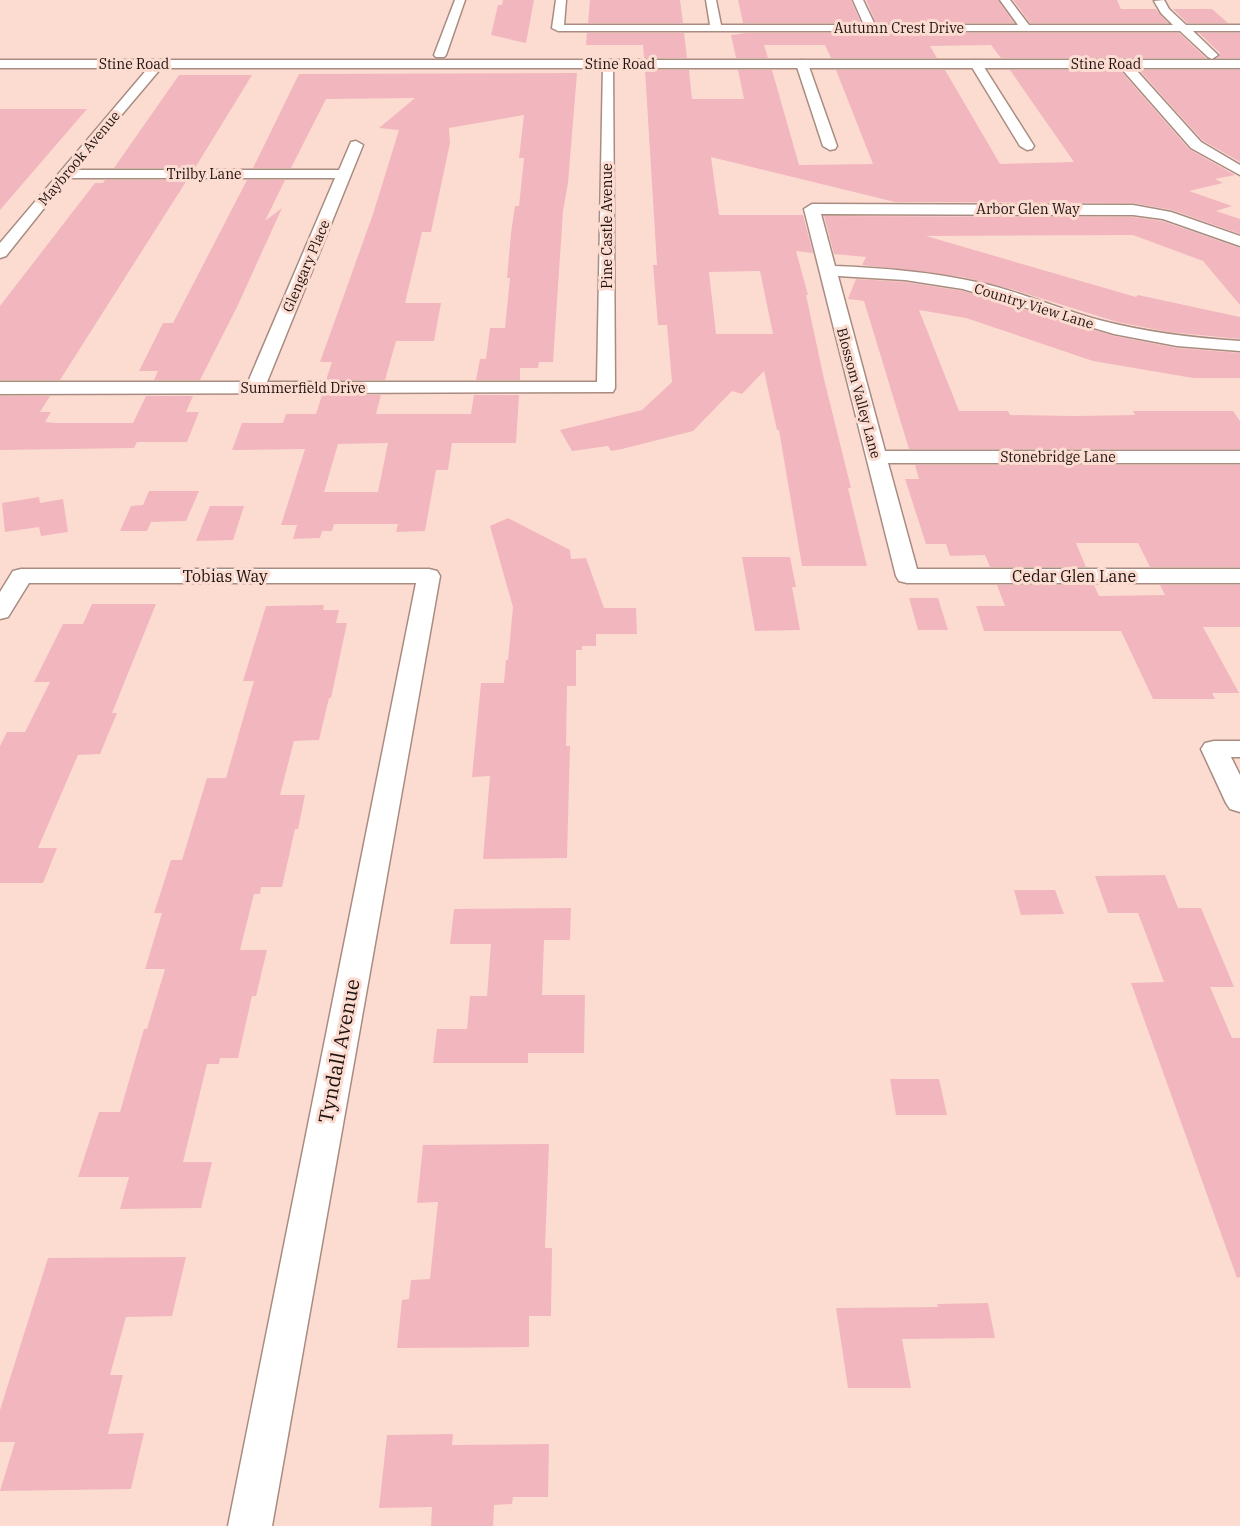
<svg xmlns="http://www.w3.org/2000/svg" width="1240" height="1526" viewBox="0 0 1240 1526" font-family="'IBM Plex Serif',serif">
  <rect width="100%" height="100%" fill="#fcdcd1"/>
  <g fill="#f2b7be" fill-rule="evenodd">
    <polygon points="503,0 534,0 526,43 491,35 498,5 502,5"/>
    <polygon points="590,0 680,0 683,23 588,23"/>
    <polygon points="738,0 851,0 861,23 743,23"/>
    <polygon points="866,0 998,0 1014,23 876,23"/>
    <polygon points="1013,0 1117,0 1121,9 1156,9 1168,23 1030,23"/>
    <polygon points="1173,9 1212,9 1228,23 1187,23"/>
    <polygon points="587,33 684,33 687,58 644,58 643,45 586,45"/>
    <polygon points="746,33 1179,33 1206,58 1001,58 991,45 930,46 937,58 831,58 825,45 764,45 768,58 736,58 731,35"/>
    <polygon points="1199,33 1240,33 1240,58 1218,58 1220,53"/>
    <path d="M645 70H689L692 99H744L738 70H772L799 165 873 164 836 70H945L1000 164 1074 162 1010 70H1120L1189 149 1235 175 1215 179 1223 183 1189 191 1232 206 1216 211 1240 219V234L1172 210 1133 203 895 202 711 157 719 215H803L813 253 796 251 808 295H806L824 379 851 488H848L867 566H802L779 430H777L764 371 742 394 732 391 693 431 622 449 611 451 608 446 572 451 560 430 642 410 672 382 667 325H658L653 265H657ZM760 271 773 334H716L709 272Z"/>
    <polygon points="1139,70 1240,70 1240,162 1202,140"/>
    <polygon points="577,73 568,183 563,211 553,362 539,362 538,368 520,368 520,380 476,380 480,359 486,359 490,328 505,328 510,278 507,278 511,233 515,206 519,206 524,158 519,158 524,115 449,128 450,143 431,232 422,232 405,303 441,303 434,341 396,341 385,380 326,380 332,362 320,362 373,214 399,130 379,128 415,98 326,99 291,168 253,168 299,74"/>
    <polygon points="179,75 252,75 195,168 114,168"/>
    <polygon points="0,109 87,109 0,210"/>
    <polygon points="105,180 187,180 60,380 0,380 0,306 95,183 103,183"/>
    <polygon points="247,180 285,180 265,221 282,208 237,307 200,380 154,380 158,371 139,371 163,323 173,323"/>
    <polygon points="824,216 1133,217 1162,221 1240,248 1240,305 1203,261 1133,235 926,236 1136,297 1138,295 1240,317 1240,339 1169,332 1117,322 1011,289 963,277 862,265 866,257 834,254"/>
    <polygon points="856,279 905,282 963,291 1114,336 1177,348 1240,353 1240,378 1193,378 1093,361 966,318 919,310 959,411 1008,411 1010,415 1074,416 1135,415 1133,411 1233,411 1240,421 1240,449 909,449 864,301 848,299"/>
    <path d="M322 395H381L376 414H471L474 395H519L516 443H452L448 470H436L425 531 396 532 398 524H334L332 531H322L320 538 293 539 297 525H281L305 449 232 450 242 423H283L286 414H316ZM388 443 378 492H324L338 444Z"/>
    <polygon points="0,396 50,396 40,412 51,412 45,422 56,423 133,423 146,396 193,396 186,412 199,412 187,442 137,442 134,448 0,450"/>
    <polygon points="915,465 1240,465 1240,567 1150,567 1138,543 1076,543 1086,567 990,567 985,555 950,556 946,544 926,544 905,479 919,479"/>
    <polygon points="149,491 199,491 186,521 151,522 147,531 120,531 131,506 143,505"/>
    <polygon points="39,497 40,503 63,499 68,532 41,536 39,527 5,532 2,503"/>
    <polygon points="210,506 244,506 233,540 196,541"/>
    <polygon points="508,518 570,550 571,559 586,558 604,608 636,608 637,634 596,634 596,646 582,646 582,650 576,650 576,686 567,686 566,746 570,746 567,858 483,859 490,776 472,777 481,683 504,683 506,660 508,660 513,607 490,526"/>
    <polygon points="742,557 790,557 796,587 792,587 800,630 755,631"/>
    <polygon points="997,585 1094,585 1099,596 1165,595 1160,585 1240,585 1240,627 1203,627 1239,693 1212,693 1215,699 1153,699 1121,631 984,631 976,606 1005,606"/>
    <polygon points="909,598 938,598 948,630 918,630"/>
    <polygon points="92,604 156,604 112,713 117,713 100,754 78,755 38,848 57,848 43,883 0,883 0,746 7,732 25,732 50,682 34,682 63,624 83,624"/>
    <polygon points="324,605 323,610 339,610 336,623 347,623 331,698 329,698 319,740 294,741 280,795 305,795 298,829 295,829 282,887 261,887 260,894 254,894 240,950 267,950 256,996 252,996 238,1058 220,1058 219,1064 207,1064 183,1162 212,1162 201,1208 120,1209 129,1177 78,1177 99,1112 120,1112 144,1029 147,1029 165,969 145,969 162,913 154,913 171,860 182,860 207,778 226,778 254,681 243,681 266,606"/>
    <polygon points="1165,875 1178,908 1201,908 1234,987 1210,987 1232,1038 1240,1038 1240,1277 1237,1278 1131,983 1164,982 1138,913 1108,913 1095,876"/>
    <polygon points="1014,890 1055,890 1064,914 1021,915"/>
    <polygon points="571,908 570,940 544,940 542,995 585,995 584,1053 528,1053 528,1063 433,1063 437,1029 467,1029 470,996 487,996 491,944 450,944 454,909"/>
    <polygon points="890,1079 939,1079 947,1115 896,1115"/>
    <polygon points="549,1144 545,1248 552,1248 551,1316 529,1316 529,1347 397,1348 402,1300 409,1299 411,1280 430,1279 438,1202 417,1203 423,1145"/>
    <polygon points="186,1257 172,1316 126,1317 110,1375 123,1375 108,1434 144,1433 131,1489 0,1491 15,1442 0,1442 0,1410 48,1258"/>
    <polygon points="988,1303 995,1338 902,1339 911,1388 848,1388 836,1308 938,1307 937,1304"/>
    <polygon points="453,1434 452,1445 549,1444 548,1497 513,1497 512,1504 494,1505 493,1526 431,1526 432,1507 379,1508 387,1435"/>
  </g>
  <g fill="none" stroke-linecap="round" stroke-linejoin="round">
    <defs>
      <g id="street">
        <polygon points="455,0 465,0 446,55 444,57 436,57 434,55"/>
        <polygon points="556,0 566,0 564,25 710,25 706,0 716,0 721,25 864,25 853,0 863,0 875,25 1018,25 1000,0 1010,0 1029,25 1173,25 1161,13 1154,1 1164,0 1169,9 1186,25 1240,25 1240,31 1193,31 1218,55 1212,59 1208,57 1180,31 558,31 552,28"/>
        <polygon points="158,60 162,61 162,67 75,170 339,170 351,142 356,141 363,145 267,382 597,382 603,64 609,60 613,61 615,388 613,392 0,394 0,382 248,382 335,178 68,178 6,256 0,258 0,243 154,61"/>
        <polygon points="802,60 808,64 837,146 835,149 830,150 823,146 796,64"/>
        <polygon points="976,60 982,64 1034,146 1032,149 1027,150 1020,146 970,64"/>
        <polygon points="1124,60 1128,61 1201,142 1240,165 1240,175 1191,148 1120,67 1120,61"/>
        <path d="M812 204 1133 205 1171 212 1240 236V246L1163 219 1133 215 821 214 835 266C884 268 933 272 981 283 1021 292 1059 309 1099 320 1145 332 1193 338 1240 341V351L1177 346 1114 334 963 289 905 280 838 276 885 451H1240V463H888L917 569H1240V583H907L899 581 896 576 804 209Z"/>
        <polygon points="21,569 429,569 437,571 440,576 272,1526 228,1526 416,583 29,583 8,617 0,619 0,592 13,571"/>
        <polygon points="1214,741 1240,741 1240,757 1231,757 1240,775 1240,812 1230,809 1226,803 1201,749 1205,743"/>
      </g>
      <rect id="secondary" x="0" y="60" width="1240" height="8"/>
    </defs>
    <use href="#street" stroke="#a98c81" stroke-width="3"/>
    <use href="#secondary" stroke="#a98c81" stroke-width="3"/>
    <use href="#street" fill="#fff" fill-rule="evenodd"/>
    <use href="#secondary" fill="#fff" fill-rule="evenodd"/>
  </g>
  <g text-anchor="middle" stroke-width="6" stroke-linejoin="round" paint-order="stroke">
    <g font-size="14" fill="#1e130f" stroke="#fcdcd1">
      <text x="899" y="33">Autumn Crest Drive</text>
      <text x="134" y="69">Stine Road</text>
      <text x="620" y="69">Stine Road</text>
      <text x="1106" y="69">Stine Road</text>
      <text transform="translate(79 158) rotate(-50)" y="5">Maybrook Avenue</text>
      <text x="204" y="179">Trilby Lane</text>
      <text x="1028" y="214">Arbor Glen Way</text>
      <text transform="translate(607 226) rotate(-90)" y="5">Pine Castle Avenue</text>
      <text transform="translate(306 266) rotate(-67)" y="5">Glengary Place</text>
      <text transform="translate(1034 306) rotate(17)" y="5">Country View Lane</text>
      <text x="303" y="393">Summerfield Drive</text>
      <text transform="translate(859 393) rotate(75)" y="5">Blossom Valley Lane</text>
      <text x="1058" y="462">Stonebridge Lane</text>
    </g>
    <g font-size="16" fill="#1e130f" stroke="#fcdcd1">
      <text x="225" y="582">Tobias Way</text>
      <text x="1074" y="582">Cedar Glen Lane</text>
    </g>
    <g font-size="20" fill="#1e130f" stroke="#fcdcd1">
      <text transform="translate(339 1051) rotate(-79)" y="7">Tyndall Avenue</text>
    </g>
  </g>
</svg>
